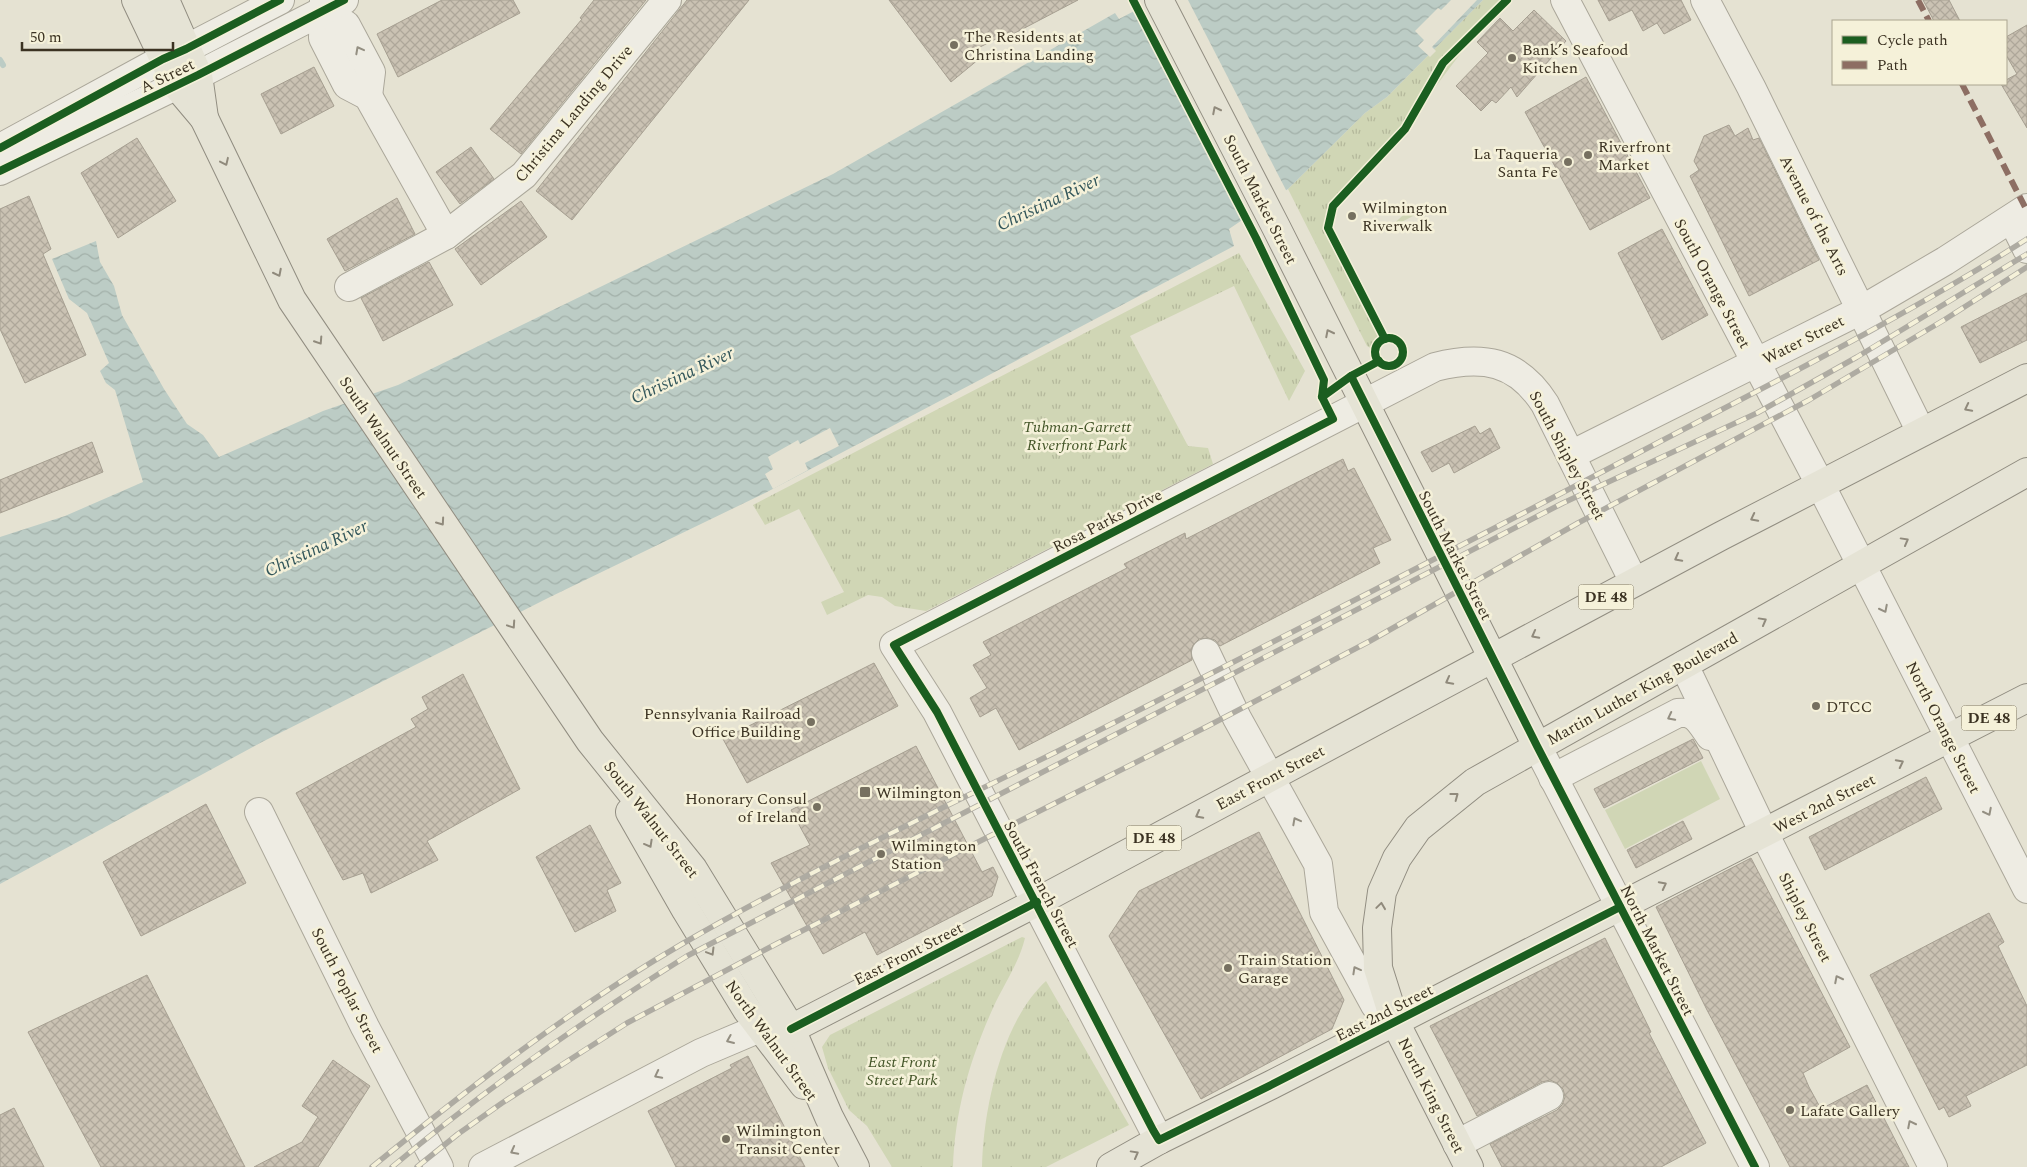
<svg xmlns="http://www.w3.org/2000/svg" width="2027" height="1167" viewBox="0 0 2027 1167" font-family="Spectral,serif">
  <defs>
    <pattern id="park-tufts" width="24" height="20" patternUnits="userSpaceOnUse" patternTransform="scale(1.25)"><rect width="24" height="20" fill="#d0d6b5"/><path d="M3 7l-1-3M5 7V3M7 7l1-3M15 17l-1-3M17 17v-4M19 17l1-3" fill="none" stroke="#b4b89b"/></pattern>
    <pattern id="water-waves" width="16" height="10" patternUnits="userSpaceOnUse" patternTransform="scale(1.25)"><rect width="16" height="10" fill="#bcccc5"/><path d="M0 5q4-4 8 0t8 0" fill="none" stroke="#a2b0a9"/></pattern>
    <pattern id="building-cross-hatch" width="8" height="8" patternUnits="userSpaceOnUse" patternTransform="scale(1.25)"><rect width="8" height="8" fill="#cac2b3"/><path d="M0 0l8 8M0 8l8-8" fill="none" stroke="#aea79a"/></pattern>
  </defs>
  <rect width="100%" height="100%" fill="#e5e2d2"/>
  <g fill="#d0d6b5">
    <polygon points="1411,208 1414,209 1415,215 1388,229"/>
    <polygon points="1701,761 1720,799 1625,849 1605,810"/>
  </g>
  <g fill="url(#park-tufts)">
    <polygon points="1483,0 1507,0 1479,29 1394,142 1333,206 1328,228 1385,339 1376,351 1367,346 1288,189 1365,113 1387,97"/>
    <polygon points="1239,253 1305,371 1289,401 1234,286 1130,336 1188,446 1208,448 1213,464 926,611 895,606 882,597 868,595 827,615 821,602 844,592 799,509 765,525 753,505"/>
    <path d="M1022 937 1025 938C1019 963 1004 984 993 1008 970 1059 955 1110 953 1167H892L867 1126 849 1110 828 1068 822 1047 830 1035Z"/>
    <path d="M1046 981 1129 1125 1046 1167H982C983 1109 1002 1021 1046 981Z"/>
  </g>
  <polygon fill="url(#water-waves)" points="1155,0 1483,0 1387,97 1365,113 1288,189 1229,229 1234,246 767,492 548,598 262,742 0,884 0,537 65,516 143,482 115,390 106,383 100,371 109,363 87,313 69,299 52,259 96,241 100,262 114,286 122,315 164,389 187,424 203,435 219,457 323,411 398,385 833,174 1115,13 1119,19"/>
  <g fill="#e5e2d2">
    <polygon points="1149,0 1188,0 1287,192 1243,222 1133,8"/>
    <polygon points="1451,0 1477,0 1432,47 1436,51 1430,57 1418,46 1424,40 1415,31 1438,8 1441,10"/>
    <polygon points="830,428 839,446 805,463 808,470 773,489 765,474 773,469 768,457 798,440 800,444"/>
  </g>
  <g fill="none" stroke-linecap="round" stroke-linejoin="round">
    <polyline stroke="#bcccc5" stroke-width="6" points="0,60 3,65"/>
  </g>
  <g fill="url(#building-cross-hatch)" stroke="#a69f91">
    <polygon points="442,0 513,0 520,13 398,77 377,34"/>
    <polygon points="594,0 646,0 521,154 490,129 582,19 580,18"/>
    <polygon points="687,0 749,0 572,220 536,191"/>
    <polygon points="889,0 1078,0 1013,34 1012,31 972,51 979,59 951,82"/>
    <polygon points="1598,0 1681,0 1691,20 1664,34 1657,23 1643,31 1632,10 1609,21"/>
    <polygon points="1923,0 1949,0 1960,21 1934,21"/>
    <polygon points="1534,10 1566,41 1517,97 1511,87 1496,103 1492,100 1481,111 1456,86 1488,53 1477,42 1500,18 1513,31"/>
    <polygon points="2027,25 2027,128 2001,84 2006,84 2006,80 2017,74 2006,55 2006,37"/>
    <polygon points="314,67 334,106 281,134 261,94"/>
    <polygon points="1586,77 1650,198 1590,230 1525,112"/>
    <polygon points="1729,125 1735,136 1748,128 1753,140 1759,138 1819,260 1749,296 1690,176 1699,170 1694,161 1704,136"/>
    <polygon points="137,138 176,201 118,238 81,173"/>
    <polygon points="471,147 494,179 460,204 436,172"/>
    <polygon points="29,196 51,249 43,254 86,355 25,383 0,329 0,209"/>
    <polygon points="397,198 415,234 345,271 327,239"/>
    <polygon points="521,201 547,237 481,285 455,249"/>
    <polygon points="1662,229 1708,315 1662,340 1618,253"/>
    <polygon points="429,262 453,305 383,341 361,298"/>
    <polygon points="2027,293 2027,340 1980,363 1961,327"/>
    <polygon points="1475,426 1480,434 1490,428 1500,448 1454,473 1449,463 1432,472 1421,452"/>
    <polygon points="92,442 103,472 0,513 0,480"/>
    <polygon points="1343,459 1348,471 1354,468 1391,540 1373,548 1380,563 1220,646 1215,640 1208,638 1199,639 1193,645 1191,651 1192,660 1019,750 996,708 980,717 970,698 987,688 973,665 991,655 983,642 1127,568 1124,564 1185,533 1186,539"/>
    <polygon points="874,663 898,706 747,783 723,739"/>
    <polygon points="463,674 520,789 427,841 438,860 371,893 363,873 343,880 296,793 416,727 411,719 428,709 422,697"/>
    <polygon points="1693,739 1703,758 1604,808 1594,789"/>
    <polygon points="916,746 982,872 993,867 998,877 992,896 877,955 865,932 823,954 771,863 810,845 791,810"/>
    <polygon points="1926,777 1942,809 1825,870 1809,837"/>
    <polygon points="206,804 246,883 141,936 103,862"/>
    <polygon points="1683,821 1692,839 1636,868 1627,850"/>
    <polygon points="590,825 621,883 607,890 616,911 575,932 536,857"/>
    <polygon points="1259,832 1344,1000 1332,1029 1201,1099 1109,936 1139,891"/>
    <polygon points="1751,858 1850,1047 1803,1073 1809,1087 1821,1109 1867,1085 1909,1167 1790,1167 1707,1010 1656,907"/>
    <polygon points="1989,913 2004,942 1998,946 2027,1006 2027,1065 1966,1096 1971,1106 1949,1117 1944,1107 1939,1110 1870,975"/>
    <polygon points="1605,938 1651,1032 1649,1033 1706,1143 1661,1167 1502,1167 1490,1144 1557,1110 1562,1105 1565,1097 1563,1089 1557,1083 1550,1080 1542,1082 1477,1116 1430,1026"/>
    <polygon points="147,975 245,1167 101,1167 28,1032"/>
    <polygon points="748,1056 805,1167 676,1167 648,1111 732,1068 730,1065"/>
    <polygon points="333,1060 370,1086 318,1167 254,1167 302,1142 318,1117 302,1106"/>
    <polygon points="14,1108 44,1167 0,1167 0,1115"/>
  </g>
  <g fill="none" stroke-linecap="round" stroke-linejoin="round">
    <defs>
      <g id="minor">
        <polyline points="324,0 323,38 347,85 368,96 446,235"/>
        <polyline points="1565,0 1820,484 2027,889"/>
        <polyline points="1705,0 1751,87 1921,432"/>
        <polyline points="323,11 346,25 371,72 368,96"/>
        <polyline points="0,148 163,59 186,49 280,0"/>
        <polyline points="0,171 198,75 344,0"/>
        <polyline points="2012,219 2027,249"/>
        <polyline points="349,287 446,235 524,175 667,0"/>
        <polyline points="1571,455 1863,309 1945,261 2027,208"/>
        <polyline points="1206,653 1237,718 1318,864 1324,912 1375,1005 1395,1022"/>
        <polyline points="1684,665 1764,833 1933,1167"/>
        <polyline points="1537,746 1755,1167"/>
        <path d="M1553 778 1678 713C1696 711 1700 722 1710 736"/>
        <polyline points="259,812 365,1027 439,1167"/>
        <path d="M1159 1140 937 712 894 645 1435 367C1482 355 1517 360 1545 404L1634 582"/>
        <polyline points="1457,1144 1549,1096"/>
        <polyline points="483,1167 701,1053 760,1028 785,1029"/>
      </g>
      <g id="major">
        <polyline points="136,0 177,86 204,118 292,300 590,741 693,869 791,1029 829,1117 855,1167"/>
        <polyline points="165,0 198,75 204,118"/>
        <polyline points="1159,0 1276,227 1537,746"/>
        <polyline points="630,812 686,910 747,1010 804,1085"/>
        <polyline points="791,1029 1037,902 1721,536 2027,378"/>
        <polyline points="1111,1167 1159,1140 1271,1085 2027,698"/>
        <polyline points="1469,1167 1395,1022 1378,968 1377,928 1382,892 1397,858 1418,828 1475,782 2027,472"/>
      </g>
    </defs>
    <use href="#minor" stroke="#aba79a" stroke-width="30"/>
    <use href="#major" stroke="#918d81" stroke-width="30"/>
    <use href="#minor" stroke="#eeece3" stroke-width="28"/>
    <use href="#major" stroke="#e5e3d5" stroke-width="28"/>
    <defs>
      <g id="rail">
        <path d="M372 1167C470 1087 572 1008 682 944 803 874 931 814 1056 752 1252 653 1448 553 1642 451 1772 383 1903 318 2027 239"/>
        <path d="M392 1167C485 1089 584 1020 687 956L1563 503 1757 413 1857 357 2027 254"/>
        <polyline points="417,1167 458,1134 502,1103 627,1023 778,943 1208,726 1370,641 1578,523 1809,400 1944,320 2027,267"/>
      </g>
    </defs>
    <use href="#rail" stroke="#aeaba2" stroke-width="5.5"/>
    <use href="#rail" stroke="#f5f1d9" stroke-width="4" stroke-dasharray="11" stroke-linecap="butt"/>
    <g stroke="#8d6e63" stroke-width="6" stroke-dasharray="12 6" stroke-linecap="butt">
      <polyline points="1918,0 1929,21"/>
      <polyline points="1962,84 2026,209"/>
    </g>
    <defs>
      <g id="cycleway">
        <polyline points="1133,0 1256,238 1324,380 1322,397 1333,419 894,645 937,712 1153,1130 1159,1140 1271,1085 1620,907"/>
        <polyline points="0,148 163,59 186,49 280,0"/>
        <polyline points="0,171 198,75 344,0"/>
        <circle cx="1389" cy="352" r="14"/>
        <polyline points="1385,339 1328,228 1333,206 1405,129 1443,63 1507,0"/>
        <polyline points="1351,376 1537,746 1755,1167"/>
        <polyline points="1322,397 1351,376 1379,361"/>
        <polyline points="791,1029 1037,902"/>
      </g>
    </defs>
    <use href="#cycleway" stroke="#f5f1d9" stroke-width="11"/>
    <use href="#cycleway" stroke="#1b5e20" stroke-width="8"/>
  </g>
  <defs><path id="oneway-chevron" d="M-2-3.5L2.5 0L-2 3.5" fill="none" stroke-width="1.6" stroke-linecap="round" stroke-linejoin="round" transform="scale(1.25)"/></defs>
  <g stroke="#948f82">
    <use href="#oneway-chevron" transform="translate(359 50) rotate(-118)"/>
    <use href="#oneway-chevron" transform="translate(1884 609) rotate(63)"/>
    <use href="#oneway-chevron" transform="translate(1671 717) rotate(153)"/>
    <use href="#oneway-chevron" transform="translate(1988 812) rotate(63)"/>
    <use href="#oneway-chevron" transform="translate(1296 821) rotate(-118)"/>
    <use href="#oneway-chevron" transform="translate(1356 970) rotate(-119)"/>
    <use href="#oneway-chevron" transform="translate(1838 979) rotate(-117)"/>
    <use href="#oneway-chevron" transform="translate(730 1040) rotate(157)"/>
    <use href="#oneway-chevron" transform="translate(658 1075) rotate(153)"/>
    <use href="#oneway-chevron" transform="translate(1911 1124) rotate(-117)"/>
    <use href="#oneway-chevron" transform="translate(514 1151) rotate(152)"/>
  </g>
  <g stroke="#908a7c">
    <use href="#oneway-chevron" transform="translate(1216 110) rotate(-117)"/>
    <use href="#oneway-chevron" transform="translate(225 162) rotate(65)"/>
    <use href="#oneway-chevron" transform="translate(278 273) rotate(63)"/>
    <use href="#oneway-chevron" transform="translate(1329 333) rotate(-117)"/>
    <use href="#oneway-chevron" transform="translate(319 341) rotate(57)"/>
    <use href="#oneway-chevron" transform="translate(1968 408) rotate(153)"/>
    <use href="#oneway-chevron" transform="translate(1754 518) rotate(153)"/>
    <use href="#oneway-chevron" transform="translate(441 522) rotate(55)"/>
    <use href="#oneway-chevron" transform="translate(1905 541) rotate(-29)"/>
    <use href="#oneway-chevron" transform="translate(1678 558) rotate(152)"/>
    <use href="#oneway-chevron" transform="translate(1763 621) rotate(-29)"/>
    <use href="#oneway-chevron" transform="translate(512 625) rotate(56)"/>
    <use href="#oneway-chevron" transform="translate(1535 635) rotate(152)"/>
    <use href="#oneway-chevron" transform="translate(1449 681) rotate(152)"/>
    <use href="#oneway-chevron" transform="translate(1900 763) rotate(-27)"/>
    <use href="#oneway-chevron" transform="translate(1455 796) rotate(-37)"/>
    <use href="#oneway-chevron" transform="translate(1199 815) rotate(152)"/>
    <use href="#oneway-chevron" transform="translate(649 844) rotate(61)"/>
    <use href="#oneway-chevron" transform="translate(1663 885) rotate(-27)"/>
    <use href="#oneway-chevron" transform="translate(1381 906) rotate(-82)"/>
    <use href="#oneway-chevron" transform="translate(711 952) rotate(59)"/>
    <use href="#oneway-chevron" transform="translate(1135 1154) rotate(-29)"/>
  </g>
  <g fill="#767060" stroke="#f5f1d9" stroke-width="2">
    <circle cx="954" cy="45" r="5"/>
    <circle cx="1512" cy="58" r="5"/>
    <circle cx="1588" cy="155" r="5"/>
    <circle cx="1568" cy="162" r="5"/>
    <circle cx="1352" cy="216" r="5"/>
    <circle cx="1816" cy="706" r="5"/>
    <circle cx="811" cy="722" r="5"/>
    <rect x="859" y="786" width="12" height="12" rx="2.5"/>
    <circle cx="817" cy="807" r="5"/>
    <circle cx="881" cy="854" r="5"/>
    <circle cx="1228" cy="968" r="5"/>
    <circle cx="1790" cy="1110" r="5"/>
    <circle cx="726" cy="1139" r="5"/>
  </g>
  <g text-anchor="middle" stroke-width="5" stroke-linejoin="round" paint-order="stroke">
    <g fill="#f5f1d9" stroke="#736b59" stroke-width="1">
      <rect x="1578.5" y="584.5" width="55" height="25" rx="4"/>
      <rect x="1961.5" y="705.5" width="55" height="25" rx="4"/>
      <rect x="1126.5" y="825.5" width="55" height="25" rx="4"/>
    </g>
    <g font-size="15" font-weight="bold" fill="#3b3222">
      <text x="1606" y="602">DE 48</text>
      <text x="1989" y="723">DE 48</text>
      <text x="1154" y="843">DE 48</text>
    </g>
    <g font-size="16" fill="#3b3222" stroke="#f5f1d9" text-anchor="start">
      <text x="964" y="42">The Residents at<tspan x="964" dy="18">Christina Landing</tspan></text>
      <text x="1522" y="55">Bank’s Seafood<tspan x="1522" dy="18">Kitchen</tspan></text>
      <text x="1598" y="152">Riverfront<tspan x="1598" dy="18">Market</tspan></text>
      <text x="1558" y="159" text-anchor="end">La Taqueria<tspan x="1558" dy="18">Santa Fe</tspan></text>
      <text x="1362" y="213">Wilmington<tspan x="1362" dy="18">Riverwalk</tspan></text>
      <text x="1826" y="712">DTCC</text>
      <text x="801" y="719" text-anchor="end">Pennsylvania Railroad<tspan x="801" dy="18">Office Building</tspan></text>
      <text x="876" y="798">Wilmington</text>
      <text x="807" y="804" text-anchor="end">Honorary Consul<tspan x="807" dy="18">of Ireland</tspan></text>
      <text x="891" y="851">Wilmington<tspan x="891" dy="18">Station</tspan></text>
      <text x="1238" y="965">Train Station<tspan x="1238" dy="18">Garage</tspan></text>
      <text x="1800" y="1116">Lafate Gallery</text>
      <text x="736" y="1136">Wilmington<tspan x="736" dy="18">Transit Center</tspan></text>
    </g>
    <g font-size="16" fill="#3b3222" stroke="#f5f1d9">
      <text transform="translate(167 75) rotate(-26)" y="6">A Street</text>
      <text transform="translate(573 113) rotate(-50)" y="6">Christina Landing Drive</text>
      <text transform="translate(1261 199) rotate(63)" y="6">South Market Street</text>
      <text transform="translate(1815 215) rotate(63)" y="6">Avenue of the Arts</text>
      <text transform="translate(1713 283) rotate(62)" y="6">South Orange Street</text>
      <text transform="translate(1803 339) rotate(-27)" y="6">Water Street</text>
      <text transform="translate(384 437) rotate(56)" y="6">South Walnut Street</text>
      <text transform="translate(1568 455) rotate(62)" y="6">South Shipley Street</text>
      <text transform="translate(1107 520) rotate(-27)" y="6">Rosa Parks Drive</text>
      <text transform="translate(1456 555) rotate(63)" y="6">South Market Street</text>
      <text transform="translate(1642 688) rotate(-29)" y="6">Martin Luther King Boulevard</text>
      <text transform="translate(1944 727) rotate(63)" y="6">North Orange Street</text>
      <text transform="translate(1270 777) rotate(-28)" y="6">East Front Street</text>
      <text transform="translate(1824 803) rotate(-27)" y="6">West 2nd Street</text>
      <text transform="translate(652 819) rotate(52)" y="6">South Walnut Street</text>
      <text transform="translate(1042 884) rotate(62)" y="6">South French Street</text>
      <text transform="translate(1806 917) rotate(63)" y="6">Shipley Street</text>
      <text transform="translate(1658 950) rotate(63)" y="6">North Market Street</text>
      <text transform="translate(908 953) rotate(-27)" y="6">East Front Street</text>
      <text transform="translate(348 990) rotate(63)" y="6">South Poplar Street</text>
      <text transform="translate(1384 1012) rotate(-27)" y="6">East 2nd Street</text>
      <text transform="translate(772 1040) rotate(54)" y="6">North Walnut Street</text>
      <text transform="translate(1432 1095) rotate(63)" y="6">North King Street</text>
    </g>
    <g font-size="16" font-style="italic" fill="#445629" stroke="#f5f1d9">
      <text x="1077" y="432">Tubman-Garrett<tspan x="1077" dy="18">Riverfront Park</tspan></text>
      <text x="902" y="1067">East Front<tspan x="902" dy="18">Street Park</tspan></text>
    </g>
    <g font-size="18" font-style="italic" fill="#32565a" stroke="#f5f1d9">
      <text transform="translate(1048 202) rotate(-25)" y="6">Christina River</text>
      <text transform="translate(682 375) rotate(-25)" y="6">Christina River</text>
      <text transform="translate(316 548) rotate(-25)" y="6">Christina River</text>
    </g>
  </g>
  <rect x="1832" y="20" width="175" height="65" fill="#f5f1d9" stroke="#aba590"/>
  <rect x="1842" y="36" width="25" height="8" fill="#1b5e20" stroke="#aba590"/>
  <text x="1877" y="45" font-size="15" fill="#3b3222">Cycle path</text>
  <rect x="1842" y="61" width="25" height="8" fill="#8d6e63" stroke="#aba590"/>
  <text x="1877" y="70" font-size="15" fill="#3b3222">Path</text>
  <path d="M22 42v8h151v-8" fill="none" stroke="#3b3222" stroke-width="2.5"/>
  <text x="30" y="42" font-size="15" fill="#3b3222" stroke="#f5f1d9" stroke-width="4" paint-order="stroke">50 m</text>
</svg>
